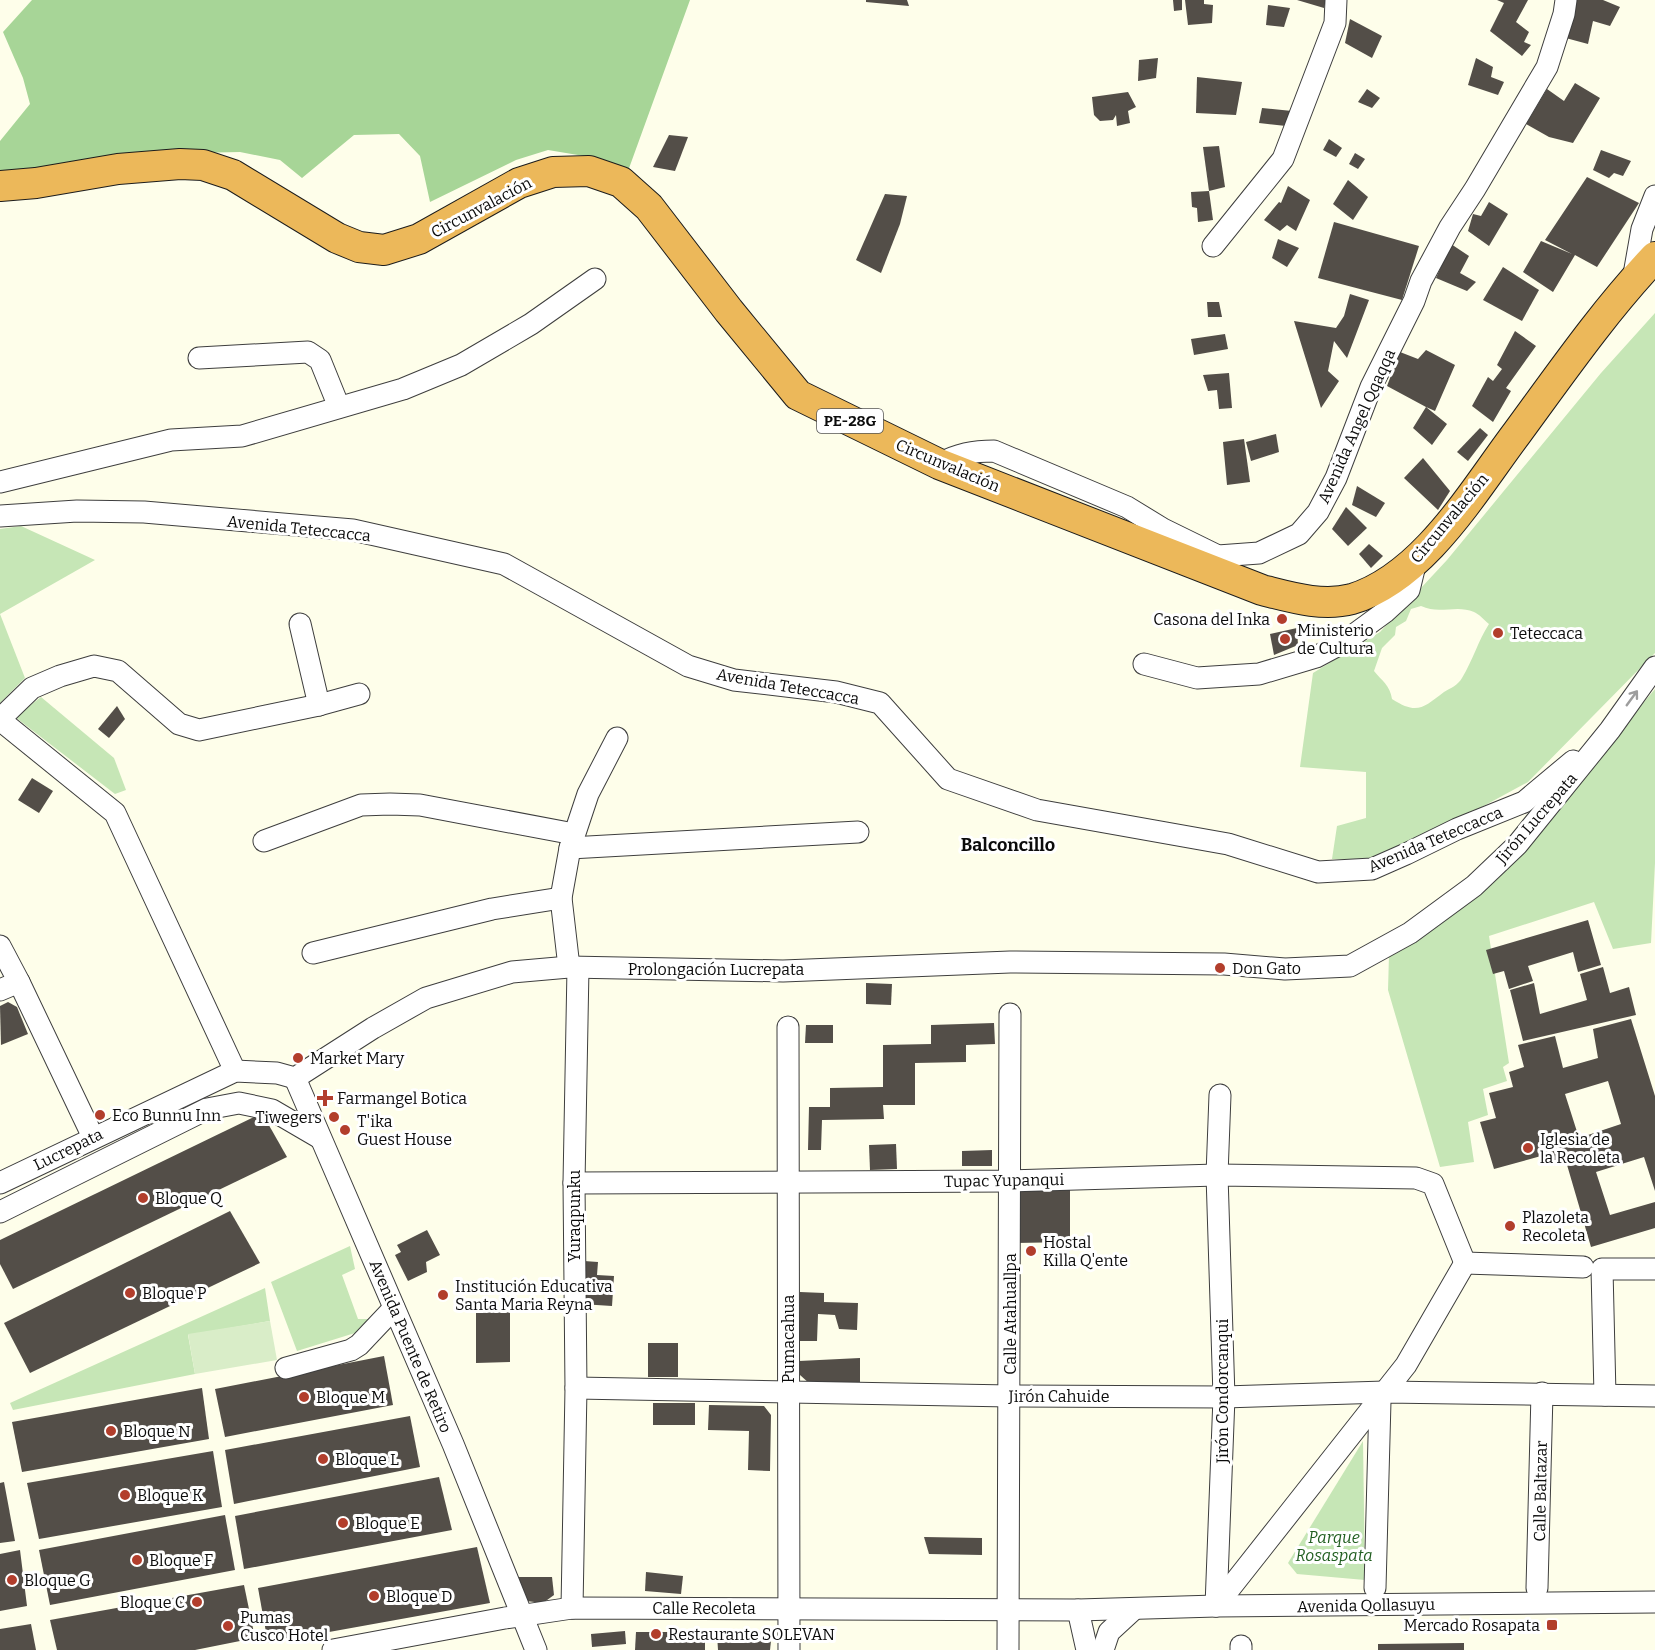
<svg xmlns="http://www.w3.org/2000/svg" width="1655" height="1650" viewBox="0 0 1655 1650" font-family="Bitter,serif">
  <rect width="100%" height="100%" fill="#fefeea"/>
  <g fill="#c6e6b6" fill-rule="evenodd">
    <path d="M1655 313V653L1528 782 1456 821 1365 860 1332 859 1337 826 1366 818V772L1300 767 1313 673 1380 632 1447 560 1601 373ZM1421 606C1440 615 1456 604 1474 612 1479 614 1484 620 1489 624 1478 641 1473 660 1462 678 1458 685 1451 688 1444 692 1423 708 1417 715 1392 699 1390 685 1382 681 1374 671L1382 648 1395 635 1396 627 1406 621 1411 609Z"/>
    <polygon points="21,526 95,560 0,614 25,678 0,703 0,529"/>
    <polygon points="1655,689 1655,863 1651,943 1613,949 1594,902 1489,936 1509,1063 1503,1067 1507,1081 1483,1089 1488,1115 1468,1122 1474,1162 1440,1167 1388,990 1389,955 1482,893"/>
    <polygon points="41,697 114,758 126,790 115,794 15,717"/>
    <polygon points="350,1246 355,1269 342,1275 358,1319 368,1319 371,1328 297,1351 271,1282"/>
    <polygon points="265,1288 270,1321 188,1335 195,1374 13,1410 10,1403"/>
    <polygon points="1363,1441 1365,1580 1297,1574 1288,1563"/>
  </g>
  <polygon fill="#a7d597" points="32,0 690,0 628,171 590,157 548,150 516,160 430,202 420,156 399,134 354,135 302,178 280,160 240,152 192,153 0,177 0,141 30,104 23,78 3,32"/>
  <polygon fill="#d9edc8" points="270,1321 277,1360 195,1374 188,1334"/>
  <g fill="#534e48" fill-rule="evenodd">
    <polygon points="866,0 907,0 909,6 866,2"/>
    <polygon points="1173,0 1182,0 1182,10 1174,11"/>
    <polygon points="1185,0 1204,0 1204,4 1213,5 1212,23 1188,25"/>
    <polygon points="1297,0 1326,0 1324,8"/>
    <polygon points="1497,0 1528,0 1516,22 1529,32 1524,42 1531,45 1522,56 1490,31 1504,3"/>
    <polygon points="1573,0 1603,0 1620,7 1610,26 1593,21 1588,44 1562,37"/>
    <polygon points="1268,5 1290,8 1284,27 1266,25"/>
    <polygon points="1350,19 1382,36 1372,58 1345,43"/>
    <polygon points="1158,58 1156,78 1138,81 1139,60"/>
    <polygon points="1476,58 1493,67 1491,77 1504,82 1498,95 1468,85"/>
    <polygon points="1197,77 1242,82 1236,115 1196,113"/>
    <polygon points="1575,83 1600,98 1573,143 1549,137 1526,124 1547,89 1564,101"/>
    <polygon points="1367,89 1380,98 1372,108 1358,102"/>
    <polygon points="1128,92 1136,107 1128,111 1130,123 1117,126 1116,115 1113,120 1100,121 1094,115 1092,97"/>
    <polygon points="1262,108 1292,111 1286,126 1259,123"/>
    <polygon points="669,135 688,137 675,171 653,167"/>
    <polygon points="1329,139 1342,148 1336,157 1323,150"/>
    <polygon points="1219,146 1225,187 1209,191 1203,147"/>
    <polygon points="1601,150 1631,161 1623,176 1614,173 1609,178 1593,170"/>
    <polygon points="1355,153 1365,159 1358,169 1349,164"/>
    <polygon points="1587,177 1639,203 1597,267 1575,255 1553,292 1523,272 1541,241 1572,254 1545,240"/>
    <polygon points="1348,180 1368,197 1353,220 1333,204"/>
    <polygon points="1288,186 1310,200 1296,231 1287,225 1280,231 1264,220 1279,202 1281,203"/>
    <polygon points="1209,191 1213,220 1198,222 1197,208 1192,207 1191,192"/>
    <polygon points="885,194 907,196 900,224 881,273 856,260"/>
    <polygon points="1489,202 1508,214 1489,246 1468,231 1473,214 1481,216"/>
    <polygon points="1334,222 1419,246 1402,300 1318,278"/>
    <polygon points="1278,239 1299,248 1287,267 1272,258"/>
    <polygon points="1451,244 1469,256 1460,273 1476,282 1467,291 1436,278"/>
    <polygon points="1503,267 1539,290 1522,321 1483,300"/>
    <polygon points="1350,294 1369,300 1347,358 1334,341 1328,371 1339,381 1321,408 1294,321 1336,328 1344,316"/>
    <polygon points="1207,302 1219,302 1222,317 1208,317"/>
    <polygon points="1515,331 1536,346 1506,388 1511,391 1493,422 1472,406 1488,377 1493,381 1502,369 1497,365"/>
    <polygon points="1225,334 1228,349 1194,355 1191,339"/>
    <polygon points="1426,350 1455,365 1435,411 1426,407 1447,424 1432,445 1413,428 1426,407 1387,386 1400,352 1418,359"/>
    <polygon points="1229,373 1232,408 1219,409 1217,390 1208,391 1203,375"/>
    <polygon points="1480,428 1488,435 1468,461 1457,452"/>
    <polygon points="1276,434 1279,452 1251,461 1246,442"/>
    <polygon points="1244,439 1250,482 1227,485 1223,442"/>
    <polygon points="1423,458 1450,491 1438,510 1404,478"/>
    <polygon points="1357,486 1385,503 1376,517 1352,505"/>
    <polygon points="1346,507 1367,528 1348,546 1332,529"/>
    <polygon points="1369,544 1383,556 1371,568 1359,554"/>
    <polygon points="1297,628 1298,645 1274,655 1270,634"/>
    <polygon points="117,706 125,719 109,738 98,729"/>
    <polygon points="32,778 53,791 39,813 18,800"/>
    <polygon points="1588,920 1601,965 1578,972 1573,952 1528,966 1533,981 1509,989 1504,971 1493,974 1486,950"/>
    <polygon points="1603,967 1610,993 1629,987 1636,1015 1523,1041 1510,990 1534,983 1540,1014 1587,1000 1580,974"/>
    <polygon points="866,983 892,984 891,1005 866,1004"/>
    <polygon points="8,1002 17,1007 28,1034 1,1045 0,1006"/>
    <path d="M1631 1019 1655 1096V1191L1644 1157 1596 1172 1610 1215 1655 1202V1228L1591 1247 1565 1158 1544 1164 1541 1156 1494 1169 1480 1122 1496 1118 1489 1093 1513 1087 1509 1072 1524 1067 1518 1045 1555 1036 1563 1068 1598 1058 1593 1029ZM1608 1081 1621 1124 1579 1138 1565 1094Z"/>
    <polygon points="994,1023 995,1044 966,1045 966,1062 915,1063 915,1105 883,1105 884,1119 822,1120 821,1150 808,1150 809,1107 830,1107 830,1088 883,1087 883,1045 931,1044 931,1025"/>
    <polygon points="806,1025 833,1025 833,1043 805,1043"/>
    <polygon points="262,1113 287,1157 13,1289 0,1264 0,1240"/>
    <polygon points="896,1144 897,1169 870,1170 869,1145"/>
    <polygon points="992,1150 992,1166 962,1166 962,1151"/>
    <polygon points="1070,1185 1070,1242 1013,1243 1013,1187"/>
    <polygon points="230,1211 260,1263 30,1373 4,1323"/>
    <polygon points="427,1230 440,1255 426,1262 427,1272 408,1281 395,1255 401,1252 397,1245"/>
    <polygon points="584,1261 598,1262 597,1275 614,1276 612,1306 581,1304"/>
    <polygon points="800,1292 824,1293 824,1302 858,1303 857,1330 839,1329 835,1315 818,1314 817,1341 799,1341"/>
    <polygon points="476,1311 510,1311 510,1362 476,1363"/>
    <rect x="648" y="1343" width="30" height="34"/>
    <polygon points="384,1356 393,1405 225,1437 215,1389"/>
    <polygon points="860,1358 860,1382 810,1384 800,1375 799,1361"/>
    <polygon points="202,1388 209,1439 22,1472 12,1422"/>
    <rect x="653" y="1403" width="42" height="22"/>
    <polygon points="709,1405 764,1406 771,1415 770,1471 748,1470 749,1431 708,1430"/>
    <polygon points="410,1416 420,1467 234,1504 225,1450"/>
    <polygon points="213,1451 222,1507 39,1539 27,1483"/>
    <polygon points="439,1477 452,1530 244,1569 235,1516"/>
    <polygon points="4,1482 15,1541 0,1543 0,1483"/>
    <polygon points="225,1515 235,1570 50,1605 39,1550"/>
    <polygon points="924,1537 982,1538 982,1555 929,1554"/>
    <polygon points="477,1547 490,1603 268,1643 258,1588"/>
    <polygon points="20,1550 27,1606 0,1611 0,1554"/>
    <polygon points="646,1572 683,1576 681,1594 645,1591"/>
    <polygon points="518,1577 552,1577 554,1595 543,1603 526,1601"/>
    <polygon points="244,1585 255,1638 195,1650 57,1650 50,1620"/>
    <polygon points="31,1624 36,1650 0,1650 0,1629"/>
    <polygon points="625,1631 626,1644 592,1647 591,1634"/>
    <polygon points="760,1631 771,1641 770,1650 718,1650 717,1634"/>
    <polygon points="636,1632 705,1632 705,1650 635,1650"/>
    <polygon points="1464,1643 1464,1650 1378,1650 1378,1644"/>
  </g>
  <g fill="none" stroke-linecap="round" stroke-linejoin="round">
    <defs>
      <g id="minor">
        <polyline points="1213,246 1283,159 1335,23 1336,0"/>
        <polyline points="1633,280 1642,229 1655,196"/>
        <polyline points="199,358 308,352 320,360 339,407"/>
        <path d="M939 464C958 454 973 451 994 451L1127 507 1163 529 1218 556 1259 553 1299 534 1318 512 1336 478 1371 387 1414 301 1421 281 1450 227 1475 189 1547 67 1564 14 1566 0"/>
        <polyline points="0,482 171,440 242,436 403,389 461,365 531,324 595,279"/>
        <polyline points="0,516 77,511 144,512 353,530 504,564 688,666 734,680 836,692 880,703 948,779 1037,810 1228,844 1318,872 1372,869 1406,854 1457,829 1524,802 1573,761"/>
        <polyline points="300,624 319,705"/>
        <polyline points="1144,664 1197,678 1259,674 1316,657 1344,642 1385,612 1409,590 1416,561"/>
        <polyline points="0,719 32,688 60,676 94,666 118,671 179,724 199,730 319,705 359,694"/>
        <polyline points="0,720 115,813 235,1071"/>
        <polyline points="264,841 361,805 390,804 420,805 574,834"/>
        <polyline points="570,848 858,832"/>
        <polyline points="0,946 19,982 93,1137"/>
        <polyline points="313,953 492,909 561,898"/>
        <polyline points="569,967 561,898 570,848 588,794 617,738"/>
        <polyline points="0,990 19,982"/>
        <polyline points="788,1027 789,1650"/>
        <polyline points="295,1078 453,1444 536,1650"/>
        <polyline points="0,1183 235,1071 277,1073 295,1078 373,1028 426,998 512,972 569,967 783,971 1010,962 1224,964 1285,969 1350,966 1410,933 1474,886 1517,845 1610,730 1655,667"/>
        <polyline points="574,1183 1010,1181 1217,1175 1416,1178 1433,1184 1465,1263"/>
        <polyline points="0,1212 207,1109 239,1103 272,1110 320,1138"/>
        <polyline points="1465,1263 1583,1267"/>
        <polyline points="286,1368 351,1350 359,1345 394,1308"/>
        <polyline points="576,1388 1010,1396 1224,1397 1385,1392 1655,1396"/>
        <polyline points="1605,1395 1602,1269 1655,1269"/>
        <polyline points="1375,1588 1380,1401"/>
        <polyline points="1537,1588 1542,1393"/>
        <polyline points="1216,1606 1224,1397 1217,1175 1220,1095"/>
        <polyline points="1216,1606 1406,1365 1465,1263"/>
        <polyline points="572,1608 576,1388 574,1183 578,968"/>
        <polyline points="1078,1610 1087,1650"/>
        <polyline points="1241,1646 1241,1650"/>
        <polyline points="333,1650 505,1618 572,1608 1078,1610 1216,1606 1655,1602"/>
        <polyline points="1008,1650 1010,1014"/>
        <polyline points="1103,1650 1109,1632 1134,1609"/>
      </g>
      <path id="highway" d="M0 186 36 183 118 169 180 164 203 165 233 175 337 238 359 247 384 250 419 239 519 183 553 172 589 171 621 182 649 207 729 311 798 395 939 464 1262 590C1290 597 1322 607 1352 599 1424 577 1474 490 1517 433 1561 373 1604 311 1655 257"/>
    </defs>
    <use href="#minor" stroke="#3e3e3e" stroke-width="23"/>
    <use href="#highway" stroke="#1c1c1c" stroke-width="32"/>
    <use href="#minor" stroke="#fff" stroke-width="21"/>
    <use href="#highway" stroke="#ecb85a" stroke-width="30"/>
  </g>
  <defs><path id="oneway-shaft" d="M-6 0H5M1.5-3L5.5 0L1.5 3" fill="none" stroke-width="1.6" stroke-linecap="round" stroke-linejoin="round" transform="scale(1.5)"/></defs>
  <use stroke="#9d9d9d" href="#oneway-shaft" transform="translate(1632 698) rotate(-54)"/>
  <g fill="#b23e2c" stroke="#fff" stroke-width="2">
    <circle cx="1282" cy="619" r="6"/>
    <circle cx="1498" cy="633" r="6"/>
    <circle cx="1285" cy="639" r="6"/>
    <circle cx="1220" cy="968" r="6"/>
    <circle cx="298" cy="1058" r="6"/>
    <path d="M322 1089h6v6h6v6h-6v6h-6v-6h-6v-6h6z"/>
    <circle cx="100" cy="1115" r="6"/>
    <circle cx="334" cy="1117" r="6"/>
    <circle cx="345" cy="1130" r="6"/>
    <circle cx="1528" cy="1148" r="6"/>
    <circle cx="143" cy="1198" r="6"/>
    <circle cx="1510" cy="1226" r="6"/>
    <circle cx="1031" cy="1251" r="6"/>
    <circle cx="130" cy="1293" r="6"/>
    <circle cx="443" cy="1295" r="6"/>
    <circle cx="304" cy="1397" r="6"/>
    <circle cx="111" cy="1431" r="6"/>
    <circle cx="323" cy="1459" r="6"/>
    <circle cx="125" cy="1495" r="6"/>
    <circle cx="343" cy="1523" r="6"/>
    <circle cx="137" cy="1560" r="6"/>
    <circle cx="12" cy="1580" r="6"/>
    <circle cx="374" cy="1596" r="6"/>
    <circle cx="197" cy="1602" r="6"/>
    <rect x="1546" y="1619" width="12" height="12" rx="3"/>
    <circle cx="228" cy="1626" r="6"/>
    <circle cx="656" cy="1634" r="6"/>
  </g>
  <g text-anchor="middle" stroke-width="6" stroke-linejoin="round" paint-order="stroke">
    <rect fill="#fff" stroke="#545454" stroke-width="1.5" x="817" y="409" width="66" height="24" rx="4.5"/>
    <g font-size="15" font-weight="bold" fill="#0b0b0b">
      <text x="850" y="426">PE-28G</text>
    </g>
    <g font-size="16" fill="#0b0b0b" stroke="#fff">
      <text transform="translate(481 207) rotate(-28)" y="6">Circunvalación</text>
      <text transform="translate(1356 426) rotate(-66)" y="6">Avenida Angel Qqaqqa</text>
      <text transform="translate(948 465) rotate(23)" y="6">Circunvalación</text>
      <text transform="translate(1449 518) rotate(-50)" y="6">Circunvalación</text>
      <text transform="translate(299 528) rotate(6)" y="6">Avenida Teteccacca</text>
      <text transform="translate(788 686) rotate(10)" y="6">Avenida Teteccacca</text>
      <text transform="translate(1536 818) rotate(-49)" y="6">Jirón Lucrepata</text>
      <text transform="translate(1435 839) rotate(-23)" y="6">Avenida Teteccacca</text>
      <text x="716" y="975">Prolongación Lucrepata</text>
      <text transform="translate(68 1149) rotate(-26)" y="6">Lucrepata</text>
      <text transform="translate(1004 1180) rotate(-1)" y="6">Tupac Yupanqui</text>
      <text transform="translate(574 1216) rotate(-90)" y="6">Yuraqpunku</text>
      <text transform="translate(1010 1314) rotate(-90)" y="6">Calle Atahuallpa</text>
      <text transform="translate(788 1339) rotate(-90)" y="6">Pumacahua</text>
      <text transform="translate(411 1346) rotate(67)" y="6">Avenida Puente de Retiro</text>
      <text transform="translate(1222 1391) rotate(-90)" y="6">Jirón Condorcanqui</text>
      <text x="1059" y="1402">Jirón Cahuide</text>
      <text transform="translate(1540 1491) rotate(-89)" y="6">Calle Baltazar</text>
      <text transform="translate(1366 1605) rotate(-1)" y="6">Avenida Qollasuyu</text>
      <text x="704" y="1614">Calle Recoleta</text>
    </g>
    <g font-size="16" fill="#0b0b0b" stroke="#fff" text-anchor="start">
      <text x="1270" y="625" text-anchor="end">Casona del Inka</text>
      <text x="1297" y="636">Ministerio<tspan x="1297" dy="18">de Cultura</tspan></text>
      <text x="1510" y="639">Teteccaca</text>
      <text x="1232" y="974">Don Gato</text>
      <text x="310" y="1064">Market Mary</text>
      <text x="337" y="1104">Farmangel Botica</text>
      <text x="112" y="1121">Eco Bunnu Inn</text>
      <text x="322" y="1123" text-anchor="end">Tiwegers</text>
      <text x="357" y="1127">T'ika<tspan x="357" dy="18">Guest House</tspan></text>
      <text x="1540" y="1145">Iglesia de<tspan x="1540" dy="18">la Recoleta</tspan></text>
      <text x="155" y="1204">Bloque Q</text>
      <text x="1522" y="1223">Plazoleta<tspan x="1522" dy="18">Recoleta</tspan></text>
      <text x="1043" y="1248">Hostal<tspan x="1043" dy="18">Killa Q'ente</tspan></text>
      <text x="455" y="1292">Institución Educativa<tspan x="455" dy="18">Santa Maria Reyna</tspan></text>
      <text x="142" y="1299">Bloque P</text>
      <text x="316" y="1403">Bloque M</text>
      <text x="123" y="1437">Bloque N</text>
      <text x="335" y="1465">Bloque L</text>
      <text x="137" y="1501">Bloque K</text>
      <text x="355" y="1529">Bloque E</text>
      <text x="149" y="1566">Bloque F</text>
      <text x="24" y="1586">Bloque G</text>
      <text x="386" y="1602">Bloque D</text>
      <text x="185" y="1608" text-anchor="end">Bloque C</text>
      <text x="240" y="1623">Pumas<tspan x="240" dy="18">Cusco Hotel</tspan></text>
      <text x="1540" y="1631" text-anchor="end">Mercado Rosapata</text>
      <text x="668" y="1640">Restaurante SOLEVAN</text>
    </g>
    <g font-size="16" font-style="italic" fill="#215e20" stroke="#fff">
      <text x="1334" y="1543">Parque<tspan x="1334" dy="18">Rosaspata</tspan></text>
    </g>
    <g font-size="18" font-weight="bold" fill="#0b0b0b" stroke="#fff">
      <text x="1008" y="851">Balconcillo</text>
    </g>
  </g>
</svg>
